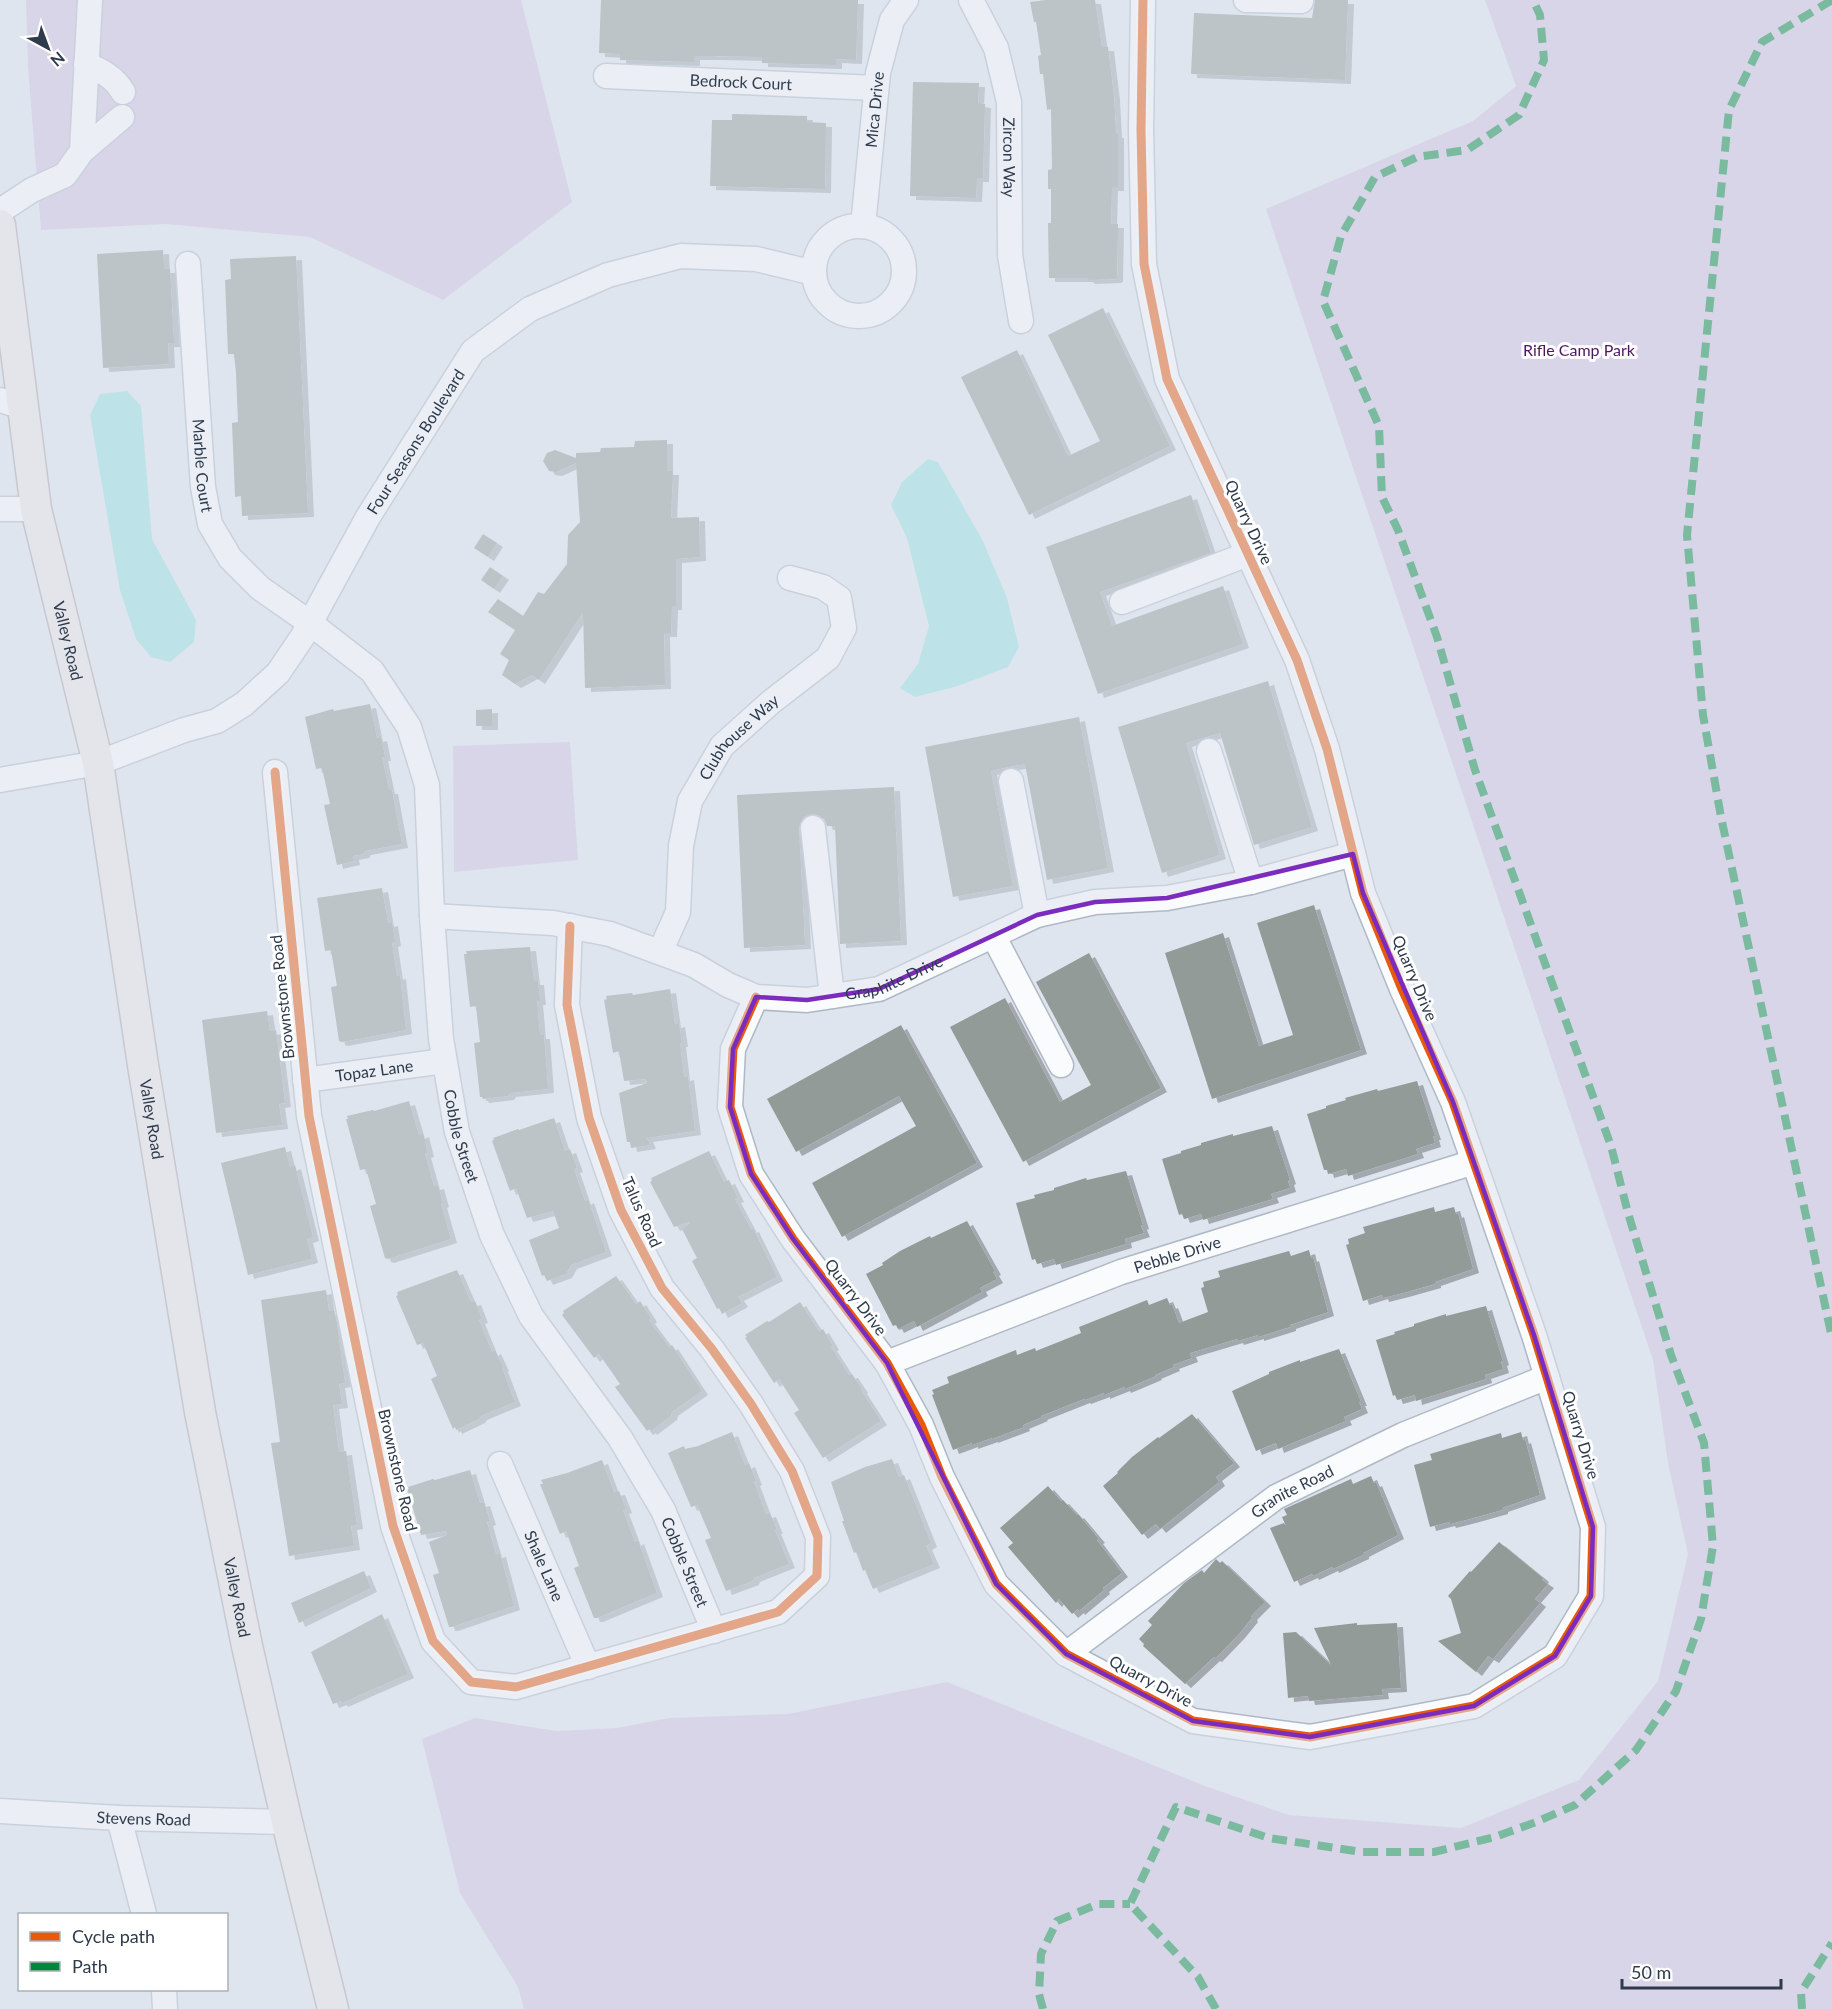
<svg xmlns="http://www.w3.org/2000/svg" width="1832" height="2009" viewBox="0 0 1832 2009" font-family="Lato,sans-serif">
  <defs>
    <filter id="shadow"><feDropShadow dx="6" dy="4" stdDeviation="0" flood-color="#0004"/></filter>
  </defs>
  <rect width="100%" height="100%" fill="#dee5ef"/>
  <g fill="#d1c1e2">
    <polygon points="26,0 521,0 572,202 443,300 310,237 166,224 41,230 28,67"/>
    <polygon points="1485,0 1832,0 1832,2009 524,2009 518,1987 460,1893 422,1739 475,1718 556,1731 617,1728 669,1718 788,1714 947,1682 1205,1786 1289,1815 1461,1828 1579,1780 1658,1681 1688,1554 1668,1463 1653,1360 1266,209 1473,121 1516,86"/>
    <polygon points="570,742 578,860 454,872 453,746"/>
  </g>
  <g fill="#95e0e3">
    <polygon points="127,391 141,406 152,539 196,620 194,642 170,662 151,657 136,639 120,590 90,415 100,394"/>
    <polygon points="928,459 938,462 983,541 1007,598 1019,647 1008,667 958,686 915,697 900,688 918,664 929,626 907,538 891,505 902,482"/>
  </g>
  <g fill="#939b98" filter="url(#shadow)">
    <polygon points="601,0 858,0 856,60 836,59 836,65 762,63 762,57 714,56 694,56 694,62 620,60 620,54 599,53"/>
    <polygon points="1046,0 1095,0 1102,47 1108,47 1114,96 1116,134 1118,134 1118,187 1112,187 1111,224 1118,224 1117,278 1115,279 1089,280 1087,278 1049,278 1048,223 1051,223 1051,189 1048,189 1048,170 1052,169 1051,109 1047,110 1043,74 1040,74 1038,56 1041,55 1036,22 1034,22 1030,2"/>
    <polygon points="1315,0 1348,0 1345,80 1191,74 1194,13 1312,18"/>
    <polygon points="913,82 979,83 978,103 985,104 983,178 977,178 976,198 910,196"/>
    <polygon points="732,114 807,116 807,122 826,123 825,189 710,186 712,120 732,120"/>
    <polygon points="163,250 164,269 170,269 174,343 168,343 169,364 103,368 97,254"/>
    <polygon points="296,256 308,513 242,516 241,496 235,497 232,423 238,422 236,373 234,354 228,354 225,280 231,279 230,259"/>
    <polygon points="1103,308 1170,446 1029,515 961,377 1017,350 1068,456 1100,441 1048,335"/>
    <polygon points="667,440 667,471 673,471 671,518 699,517 700,557 676,559 676,606 672,606 671,633 664,633 665,685 585,688 583,612 539,680 532,675 515,684 502,675 509,660 500,654 515,630 488,612 498,599 523,616 538,592 544,594 567,564 568,535 580,522 576,463 556,472 549,471 543,461 547,453 555,450 576,458 576,453 600,452 601,448 634,447 635,441"/>
    <polygon points="1191,495 1211,553 1100,592 1112,626 1223,586 1243,644 1098,694 1046,547"/>
    <polygon points="483,534 497,543 488,557 474,548"/>
    <polygon points="490,567 503,576 494,589 481,580"/>
    <polygon points="1268,681 1312,827 1254,845 1220,733 1186,743 1220,855 1162,873 1118,727"/>
    <polygon points="370,704 377,738 381,737 385,757 382,757 389,790 392,790 402,844 365,851 363,854 353,856 354,861 337,865 324,805 330,804 322,768 316,769 305,717 333,709 334,711"/>
    <polygon points="492,709 492,726 476,726 476,710"/>
    <polygon points="1079,717 1108,868 1047,880 1025,764 1008,767 991,771 1013,886 953,897 925,747"/>
    <polygon points="894,787 901,941 840,944 835,826 827,826 824,819 818,815 812,814 804,817 800,823 799,829 805,945 744,948 737,795"/>
    <polygon points="382,888 388,923 392,922 395,942 392,943 397,976 400,975 406,1030 342,1042 339,1041 331,987 337,986 331,950 325,951 317,898"/>
    <polygon points="1314,905 1361,1050 1212,1099 1165,953 1223,933 1259,1046 1293,1035 1257,923"/>
    <polygon points="530,947 534,981 538,981 540,1001 537,1001 540,1035 544,1035 548,1089 510,1093 508,1096 483,1099 482,1097 480,1097 474,1043 480,1042 476,1006 470,1007 464,954 467,954 466,951"/>
    <polygon points="1089,953 1161,1088 1023,1162 950,1027 1005,998 1060,1102 1091,1085 1036,982"/>
    <polygon points="670,989 675,1024 679,1023 682,1043 680,1043 684,1077 688,1076 695,1131 647,1138 650,1145 631,1148 630,1142 627,1142 619,1093 647,1083 646,1079 624,1081 619,1051 613,1053 604,1000 607,999 606,996 632,993 633,995"/>
    <polygon points="267,1011 270,1031 276,1030 285,1103 279,1104 282,1125 216,1133 202,1020"/>
    <polygon points="901,1025 977,1163 842,1237 812,1183 916,1126 899,1096 796,1152 767,1099"/>
    <polygon points="1417,1081 1435,1136 1433,1136 1435,1143 1416,1149 1418,1154 1348,1176 1346,1169 1328,1174 1327,1170 1324,1170 1307,1114 1326,1108 1326,1106 1346,1100 1345,1098 1377,1089 1378,1091"/>
    <polygon points="409,1101 419,1135 423,1133 428,1153 425,1154 434,1186 438,1185 443,1203 441,1204 451,1239 388,1259 385,1258 370,1206 376,1204 366,1169 360,1170 346,1119 348,1119 347,1116 373,1110 374,1111"/>
    <polygon points="554,1118 565,1151 570,1149 577,1168 574,1169 585,1201 588,1199 606,1252 571,1265 566,1274 547,1281 544,1275 542,1276 529,1240 559,1228 553,1211 527,1218 516,1188 510,1191 492,1141 494,1140 493,1138 518,1129 519,1130"/>
    <polygon points="1272,1126 1290,1180 1288,1181 1290,1188 1271,1194 1273,1199 1203,1220 1201,1214 1184,1219 1182,1214 1179,1215 1162,1159 1181,1153 1181,1151 1201,1145 1201,1143 1233,1134 1233,1136"/>
    <polygon points="285,1147 290,1167 295,1165 313,1237 307,1239 312,1259 248,1275 221,1163"/>
    <polygon points="709,1151 724,1182 729,1180 738,1198 735,1199 751,1229 753,1228 777,1277 738,1297 742,1303 722,1314 719,1308 717,1309 692,1261 697,1258 682,1229 690,1223 689,1222 674,1227 650,1182 652,1181 651,1178"/>
    <polygon points="1126,1171 1143,1225 1141,1226 1144,1233 1125,1239 1126,1244 1056,1265 1054,1259 1037,1264 1035,1259 1032,1260 1016,1203 1035,1198 1034,1195 1054,1190 1054,1188 1086,1178 1087,1180"/>
    <polygon points="1434,1207 1435,1212 1454,1207 1456,1214 1458,1213 1473,1269 1435,1282 1435,1284 1403,1293 1383,1298 1382,1295 1363,1301 1346,1245 1349,1244 1348,1239 1365,1233 1363,1227"/>
    <polygon points="967,1221 995,1271 993,1272 997,1279 980,1288 982,1292 917,1327 914,1321 898,1329 896,1325 893,1326 866,1274 883,1265 882,1263 900,1251 930,1236 931,1238"/>
    <polygon points="1309,1250 1311,1258 1313,1257 1328,1312 1290,1325 1290,1327 1258,1337 1258,1335 1238,1341 1237,1339 1190,1353 1192,1358 1173,1365 1174,1367 1155,1375 1156,1376 1125,1389 1124,1387 1104,1395 1104,1393 1085,1400 1084,1399 1041,1416 1042,1417 1023,1425 1024,1427 992,1439 992,1438 972,1445 972,1443 953,1450 932,1395 934,1394 932,1390 949,1383 947,1377 1016,1350 1017,1355 1035,1348 1036,1351 1081,1333 1079,1327 1147,1300 1149,1305 1167,1298 1170,1305 1172,1304 1179,1323 1208,1312 1201,1288 1204,1287 1203,1282 1220,1277 1218,1271 1289,1251 1291,1256"/>
    <polygon points="457,1270 471,1302 475,1301 482,1319 479,1320 492,1352 495,1350 503,1367 502,1368 515,1402 481,1416 479,1419 456,1430 455,1427 453,1429 431,1379 437,1376 423,1343 417,1345 396,1296 398,1295 397,1292"/>
    <polygon points="616,1276 636,1304 640,1301 651,1318 649,1320 669,1347 672,1345 702,1391 672,1412 671,1416 651,1431 650,1429 647,1431 615,1387 620,1384 599,1354 594,1358 562,1315 564,1313 563,1311"/>
    <polygon points="326,1290 329,1311 334,1310 337,1324 345,1383 339,1384 342,1404 333,1405 339,1452 346,1451 357,1525 351,1526 354,1546 289,1556 271,1443 280,1442 261,1300"/>
    <polygon points="800,1302 819,1331 823,1329 833,1346 831,1347 849,1375 852,1374 862,1389 861,1390 881,1421 823,1458 794,1413 799,1410 779,1379 774,1383 745,1338 747,1337 745,1335 767,1321 769,1322"/>
    <polygon points="1486,1306 1503,1361 1501,1362 1503,1369 1485,1375 1486,1379 1416,1401 1415,1395 1397,1400 1395,1395 1393,1396 1376,1340 1395,1334 1394,1332 1414,1326 1414,1324 1446,1314 1446,1316"/>
    <polygon points="1339,1349 1361,1402 1359,1402 1362,1409 1344,1417 1346,1421 1278,1449 1276,1443 1256,1451 1232,1391 1269,1374 1269,1372 1300,1360 1300,1362"/>
    <polygon points="1192,1414 1234,1463 1216,1477 1219,1482 1160,1529 1156,1524 1142,1535 1103,1486 1118,1473 1117,1472 1132,1457 1158,1437 1159,1438"/>
    <polygon points="732,1432 745,1465 749,1463 756,1481 754,1482 766,1514 770,1513 777,1530 775,1530 789,1564 754,1578 753,1581 726,1591 705,1540 711,1538 697,1505 691,1507 668,1453 684,1446 685,1449 698,1446"/>
    <polygon points="1521,1432 1523,1440 1525,1439 1540,1495 1502,1508 1502,1510 1470,1519 1450,1524 1449,1522 1430,1527 1414,1465 1432,1460 1430,1454 1501,1433 1502,1438"/>
    <polygon points="892,1459 899,1477 904,1475 931,1543 926,1546 934,1564 873,1589 865,1570 863,1571 856,1552 854,1553 842,1521 844,1521 831,1482 865,1467"/>
    <polygon points="602,1460 614,1492 619,1491 626,1509 623,1510 635,1542 638,1540 657,1593 597,1618 594,1618 574,1568 579,1566 566,1531 560,1534 540,1484 543,1484 541,1480 567,1473"/>
    <polygon points="470,1470 480,1503 484,1502 490,1521 487,1522 496,1554 500,1553 514,1606 452,1627 449,1627 433,1575 439,1573 429,1542 447,1535 446,1531 421,1535 407,1489 409,1489 408,1487 433,1479 435,1480"/>
    <polygon points="1371,1476 1374,1483 1376,1482 1398,1535 1363,1553 1363,1555 1333,1569 1332,1567 1313,1576 1312,1574 1294,1582 1270,1528 1284,1523 1286,1526 1282,1517 1287,1515 1284,1509 1351,1479 1353,1484"/>
    <polygon points="1048,1486 1061,1501 1063,1500 1077,1515 1078,1514 1099,1539 1097,1540 1122,1573 1103,1588 1104,1590 1079,1611 1078,1609 1072,1614 1059,1599 1056,1603 1008,1547 1013,1543 1000,1528"/>
    <polygon points="1499,1542 1543,1578 1542,1580 1548,1584 1535,1599 1540,1603 1493,1659 1488,1656 1476,1672 1438,1641 1461,1633 1451,1599 1448,1596 1470,1571 1471,1572"/>
    <polygon points="1216,1559 1220,1563 1222,1561 1265,1602 1251,1616 1252,1618 1239,1634 1216,1658 1214,1657 1185,1684 1143,1646 1144,1644 1139,1639 1152,1625 1148,1621 1184,1583 1202,1570 1204,1573"/>
    <polygon points="364,1571 371,1588 299,1623 291,1603"/>
    <polygon points="382,1614 408,1674 342,1703 341,1701 333,1704 311,1652"/>
    <polygon points="1357,1623 1357,1625 1397,1623 1401,1688 1382,1689 1383,1695 1309,1701 1308,1696 1288,1698 1283,1633 1296,1632 1331,1665 1314,1628"/>
  </g>
  <g fill="none" stroke-linecap="round" stroke-linejoin="round">
    <defs>
      <g id="minor">
        <path id="s1" d="M971 0 996 48 1009 102 1010 255 1021 321"/>
        <polyline points="1246,0 1301,1"/>
        <path d="M86 64C102 71 114 77 123 92"/>
        <path id="s2" d="M606 76 876 88"/>
        <polyline points="82,151 122,117"/>
        <polyline points="0,211 32,190 65,175 82,151 90,0"/>
        <circle cx="859" cy="271" r="45"/>
        <path id="s3" d="M863 226 878 73 892 20 906 0"/>
        <path id="s4" d="M188 264 203 487 210 524 230 558 260 588 310 623 372 671 409 727 427 785 432 916 441 1039 457 1132 492 1235 531 1316 620 1438 663 1510 714 1631"/>
        <polyline points="0,400 23,407"/>
        <polyline points="0,509 36,509"/>
        <polyline points="1122,602 1248,554"/>
        <polyline points="1209,751 1251,882"/>
        <polyline points="275,772 309,1116 393,1526 433,1641 471,1682 516,1687 778,1612 817,1576 818,1537 792,1471 751,1404 712,1349 662,1288 621,1210 589,1118 567,1005 570,926"/>
        <path id="s5" d="M0 780 98 763 184 730 217 721 244 704 278 673 303 636 368 517 473 351 530 309 608 275 681 256 756 259 814 273"/>
        <polyline points="1011,781 1037,915"/>
        <polyline points="813,828 832,996"/>
        <path id="s6" d="M432 916 553 923 610 934 694 965 728 985 756 997 807 1000 879 989 1037 915 1095 902 1167 898 1251 882 1353 854"/>
        <polyline points="994,937 1061,1065"/>
        <path id="s7" d="M660 952 678 912 681 846 690 801 722 746 771 702 828 658 844 628 839 598 823 587 790 578"/>
        <polyline points="756,997 733,1049 730,1107 751,1174 793,1239 887,1363 921,1425 942,1477 996,1584 1066,1654 1193,1721 1310,1737 1474,1706 1555,1656 1591,1596 1593,1527 1534,1335 1453,1102 1402,989 1363,893 1327,749 1297,660 1167,379 1144,264 1141,130 1143,0"/>
        <path id="s8" d="M305 1080 444 1061"/>
        <path id="s9" d="M887 1363 1121 1272 1474 1162"/>
        <path id="s10" d="M500 1464 588 1667"/>
        <path id="s11" d="M1066 1654 1276 1497 1403 1435 1547 1377"/>
        <path id="s12" d="M0 1811 119 1818 287 1822"/>
        <polyline points="119,1818 144,1914"/>
        <polyline points="164,1990 165,2009"/>
      </g>
      <g id="major">
        <path id="s13" d="M0 225 36 509 98 763 143 1065 200 1412 247 1646 287 1822 333 2009"/>
      </g>
    </defs>
    <use href="#minor" stroke="#afb8c5" stroke-width="27"/>
    <use href="#major" stroke="#aca4aa" stroke-width="33"/>
    <use href="#minor" stroke="#fafbfd" stroke-width="24"/>
    <use href="#major" stroke="#eae3e6" stroke-width="30"/>
    <g stroke="#00873e" stroke-width="8" stroke-dasharray="15 8" stroke-linecap="butt">
      <polyline points="1832,0 1762,42 1729,110 1687,535 1703,715 1721,817 1832,1338"/>
      <polyline points="1043,2009 1039,1994 1041,1954 1057,1921 1098,1904 1130,1904"/>
      <polyline points="1216,2009 1198,1977 1130,1904 1176,1807 1269,1838 1362,1852 1434,1852 1495,1837 1536,1822 1575,1805 1636,1750 1676,1691 1701,1619 1713,1546 1704,1443 1671,1355 1628,1213 1611,1146 1475,770 1437,637 1398,530 1382,497 1379,426 1323,301 1341,236 1375,177 1417,157 1467,150 1519,115 1544,60 1540,15 1533,0"/>
      <polyline points="1802,2009 1801,1992 1832,1943"/>
    </g>
    <defs>
      <g id="cycleway">
        <polyline points="275,772 309,1116 393,1526 433,1641 471,1682 516,1687 778,1612 817,1576 818,1537 792,1471 751,1404 712,1349 662,1288 621,1210 589,1118 567,1005 570,926"/>
        <polyline points="756,997 733,1049 730,1107 751,1174 793,1239 887,1363 921,1425 942,1477 996,1584 1066,1654 1193,1721 1310,1737 1474,1706 1555,1656 1591,1596 1593,1527 1534,1335 1453,1102 1402,989 1363,893 1327,749 1297,660 1167,379 1144,264 1141,130 1143,0"/>
      </g>
    </defs>
    <use href="#cycleway" stroke="#fff" stroke-width="13"/>
    <use href="#cycleway" stroke="#e8590c" stroke-width="9"/>
  </g>
  <path d="M0 0H1832V2009H0ZM1353 854 1363 893 1453 1102 1534 1335 1593 1527 1591 1596 1555 1656 1474 1706 1310 1737 1193 1721 1066 1654 996 1584 887 1363 793 1239 751 1174 730 1107 733 1049 756 997 807 1000 879 989 1037 915 1095 902 1167 898Z" fill="#dee5ef" fill-opacity=".55" fill-rule="evenodd"/>
  <path fill="none" stroke="#7b2cbf" stroke-width="4.5" stroke-linejoin="round" d="M1353 854 1363 893 1453 1102 1534 1335 1593 1527 1591 1596 1555 1656 1474 1706 1310 1737 1193 1721 1066 1654 996 1584 887 1363 793 1239 751 1174 730 1107 733 1049 756 997 807 1000 879 989 1037 915 1095 902 1167 898Z"/>
  <g text-anchor="middle" stroke-width="6" stroke-linejoin="round" paint-order="stroke">
    <g font-size="16" fill="#2e3b4c" stroke="#fff">
      <text dy="6" stroke="none"><textPath href="#s2" startOffset="135">Bedrock Court</textPath></text>
      <text dy="6" stroke="none"><textPath href="#s3" startOffset="117">Mica Drive</textPath></text>
      <text dy="6" stroke="none"><textPath href="#s1" startOffset="165">Zircon Way</textPath></text>
      <text dy="6" stroke="none"><textPath href="#s5" startOffset="573">Four Seasons Boulevard</textPath></text>
      <text dy="6" stroke="none"><textPath href="#s4" startOffset="202">Marble Court</textPath></text>
      <text transform="translate(1249 522) rotate(65)" y="6">Quarry Drive</text>
      <text dy="6" stroke="none"><textPath href="#s13" startOffset="422">Valley Road</textPath></text>
      <text dy="6" stroke="none"><textPath href="#s7" startOffset="237">Clubhouse Way</textPath></text>
      <text dy="6" stroke="none"><textPath href="#s6" startOffset="480">Graphite Drive</textPath></text>
      <text transform="translate(1415 978) rotate(67)" y="6">Quarry Drive</text>
      <text transform="translate(282 997) rotate(-96)" y="6">Brownstone Road</text>
      <text dy="6" stroke="none"><textPath href="#s8" startOffset="70">Topaz Lane</textPath></text>
      <text dy="6" stroke="none"><textPath href="#s13" startOffset="908">Valley Road</textPath></text>
      <text dy="6" stroke="none"><textPath href="#s4" startOffset="964">Cobble Street</textPath></text>
      <text transform="translate(642 1212) rotate(66)" y="6">Talus Road</text>
      <text dy="6" stroke="none"><textPath href="#s9" startOffset="310">Pebble Drive</textPath></text>
      <text transform="translate(856 1297) rotate(53)" y="6">Quarry Drive</text>
      <text transform="translate(1581 1435) rotate(73)" y="6">Quarry Drive</text>
      <text transform="translate(398 1470) rotate(77)" y="6">Brownstone Road</text>
      <text dy="6" stroke="none"><textPath href="#s11" startOffset="279">Granite Road</textPath></text>
      <text dy="6" stroke="none"><textPath href="#s4" startOffset="1449">Cobble Street</textPath></text>
      <text dy="6" stroke="none"><textPath href="#s10" startOffset="111">Shale Lane</textPath></text>
      <text dy="6" stroke="none"><textPath href="#s13" startOffset="1394">Valley Road</textPath></text>
      <text transform="translate(1151 1681) rotate(28)" y="6">Quarry Drive</text>
      <text dy="6" stroke="none"><textPath href="#s12" startOffset="144">Stevens Road</textPath></text>
    </g>
    <g font-size="16" fill="#4c1760" stroke="#fff">
      <text x="1579" y="356">Rifle Camp Park</text>
    </g>
  </g>
  <rect x="18" y="1913" width="210" height="78" fill="#ffffff" stroke="#abb1b7" stroke-width="1.5"/>
  <rect x="30" y="1932" width="30" height="9" fill="#e8590c" stroke="#abb1b7" stroke-width="1.5"/>
  <text x="72" y="1943" font-size="18" fill="#2e3b4c">Cycle path</text>
  <rect x="30" y="1962" width="30" height="9" fill="#00873e" stroke="#abb1b7" stroke-width="1.5"/>
  <text x="72" y="1973" font-size="18" fill="#2e3b4c">Path</text>
  <g transform="translate(48 48) rotate(139)" stroke="#ffffff" stroke-width="4.5" paint-order="stroke">
  <path d="M0-4.5L10 22L0 15L-10 22Z" fill="#2e3b4c"/>
  <text y="-9" font-size="16" font-weight="bold" text-anchor="middle" fill="#2e3b4c">N</text>
  </g>
  <path d="M1622 1979v9h159v-9" fill="none" stroke="#2e3b4c" stroke-width="3"/>
  <text x="1631" y="1979" font-size="18" fill="#2e3b4c" stroke="#ffffff" stroke-width="4.5" paint-order="stroke">50 m</text>
</svg>
